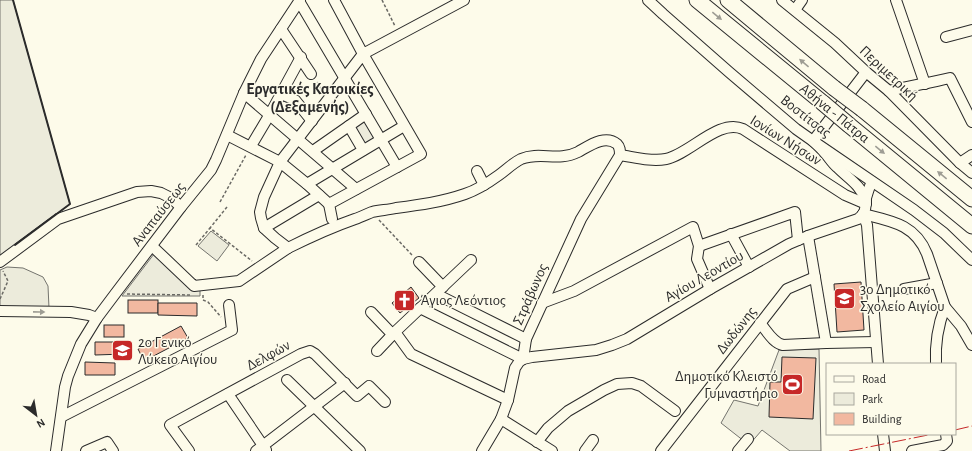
<svg xmlns="http://www.w3.org/2000/svg" width="972" height="451" viewBox="0 0 972 451" font-family="'Alegreya Sans',sans-serif">
  <rect width="100%" height="100%" fill="#fdfbea"/>
  <g fill="#ecebdb" stroke="#74746e">
    <polygon points="0,0 13,0 70,204 0,256"/>
    <polygon points="366,119 377,138 364,146 352,127"/>
    <polygon points="211,231 229,245 217,261 198,246"/>
    <polygon points="154,254 200,290 200,296 122,296"/>
    <polygon points="7,267 23,268 43,277 48,286 49,308 0,315 0,270"/>
    <polygon points="819,349 821,451 790,451 762,430 749,445 721,423 734,400 758,406 779,350"/>
  </g>
  <g fill="#f2b8a0" stroke="#2b2b2b">
    <polygon points="861,282 864,330 837,332 834,284"/>
    <polygon points="411,287 419,298 400,313 392,303"/>
    <rect x="128" y="300" width="30" height="13"/>
    <polygon points="158,303 197,303 197,316 158,315"/>
    <rect x="104" y="325" width="20" height="12"/>
    <polygon points="181,326 188,338 144,361 138,349"/>
    <polygon points="95,342 124,342 125,354 95,355"/>
    <polygon points="782,357 816,358 813,419 769,417 770,382 781,382"/>
    <polygon points="85,362 115,363 115,375 85,375"/>
  </g>
  <g fill="none" stroke-linecap="round" stroke-linejoin="round">
    <defs>
      <g id="minor">
        <polyline points="334,0 363,54 464,0"/>
        <polyline points="648,0 663,14 729,72 796,129 813,141 914,210 944,233 972,260"/>
        <polyline points="782,0 835,43 866,72 889,91 960,163 972,173"/>
        <polyline points="896,0 925,84"/>
        <polyline points="299,1 397,167"/>
        <polyline points="795,10 802,0"/>
        <polyline points="281,29 311,74"/>
        <polyline points="946,37 972,30"/>
        <path d="M889 91C909 86 930 83 950 78L972 122"/>
        <polyline points="244,93 356,189"/>
        <polyline points="281,94 295,100 312,121"/>
        <polyline points="349,126 363,150"/>
        <polyline points="227,135 280,162 307,184 329,204"/>
        <polyline points="251,146 270,114 301,57"/>
        <polyline points="313,151 366,114"/>
        <path d="M620 155C634 157 651 162 666 159 690 154 719 118 743 129L845 195 866 204"/>
        <polyline points="960,163 972,155"/>
        <polyline points="477,171 484,185"/>
        <polyline points="307,184 404,126"/>
        <path d="M866 201C860 184 849 179 837 167 832 163 829 157 824 152 821 148 817 145 813 141L866 72"/>
        <path d="M863 214C891 221 915 224 927 254L945 307 961 326 972 345"/>
        <polyline points="863,214 867,225 878,364"/>
        <polyline points="264,228 319,195"/>
        <polyline points="731,234 749,267"/>
        <polyline points="808,236 826,343"/>
        <polyline points="152,246 194,286 239,281 288,248 275,238 264,228 261,218 260,212 264,197 280,162 363,54 421,154 329,204 332,219"/>
        <polyline points="699,246 795,212 798,240"/>
        <path d="M288 248C310 237 332 227 355 219 361 217 367 214 372 212 380 210 388 210 396 208 419 205 442 202 465 194 477 190 488 183 499 175 506 170 513 163 521 159 540 151 558 162 578 152 589 146 605 134 617 144 620 147 620 150 620 155"/>
        <polyline points="0,262 58,219 137,192 151,191 161,193 171,198 181,207"/>
        <polyline points="419,262 443,287"/>
        <polyline points="904,289 937,283"/>
        <polyline points="436,294 526,339"/>
        <polyline points="542,303 574,291 693,227 699,246 697,259 710,289"/>
        <polyline points="420,308 523,359"/>
        <polyline points="0,311 71,312 89,315 97,318"/>
        <polyline points="371,312 393,335"/>
        <path d="M760 323C767 331 773 343 783 345L826 343 876 342"/>
        <polyline points="395,332 411,354 508,400"/>
        <polyline points="377,351 395,332 471,260"/>
        <polyline points="523,359 526,339 581,219 620,155"/>
        <path d="M936 364C935 345 938 325 945 307"/>
        <polyline points="287,380 360,451"/>
        <polyline points="228,394 266,450"/>
        <polyline points="61,417 232,330 229,305"/>
        <polyline points="501,419 552,451"/>
        <polyline points="883,434 885,451"/>
        <polyline points="537,442 548,428 568,411 604,390 617,384 632,383 641,386 675,411"/>
        <polyline points="56,451 65,387 68,376 81,344 97,318 115,294 181,207 211,170 216,160 244,93 261,59 300,0"/>
        <polyline points="86,451 107,442 113,451"/>
        <polyline points="189,451 170,425 301,354 310,351 315,354 357,396 369,386 385,402"/>
        <polyline points="256,451 345,383"/>
        <path d="M482 451 501 419 508 400 515 368 519 362 523 359 532 357 596 350 612 345 627 339 710 289 789 244 808 236 858 219C867 212 865 208 866 198 868 192 869 187 872 182"/>
        <polyline points="585,451 593,440"/>
        <polyline points="661,451 787,289 815,277"/>
        <polyline points="738,451 748,439"/>
        <polyline points="912,451 943,445 947,441 946,434"/>
      </g>
      <g id="highway">
        <polyline points="697,0 823,103"/>
        <polyline points="728,0 834,88"/>
        <polyline points="862,109 972,199"/>
        <polyline points="849,125 972,226"/>
      </g>
    </defs>
    <use href="#minor" stroke="#2b2b2b" stroke-width="12"/>
    <use href="#highway" stroke="#2b2b2b" stroke-width="17"/>
    <g stroke="#6a6964" stroke-width="1.5" stroke-dasharray="3 2" stroke-linecap="butt">
      <polyline points="382,0 395,26"/>
      <polyline points="317,82 322,91"/>
      <polyline points="220,202 246,155"/>
      <polyline points="227,207 210,228 252,261"/>
      <polyline points="379,220 412,255"/>
      <polyline points="196,245 210,228"/>
      <polyline points="127,294 190,295"/>
      <polyline points="203,295 203,300 208,302 221,317"/>
      <polyline points="0,299 8,281 3,271"/>
    </g>
    <use href="#minor" stroke="#fdfbea" stroke-width="10"/>
    <use href="#highway" stroke="#fdfbea" stroke-width="15"/>
    <defs>
      <g id="highway-bridge">
        <polyline points="834,88 862,109"/>
        <polyline points="823,103 849,125"/>
      </g>
    </defs>
    <use href="#highway-bridge" stroke="#2b2b2b" stroke-width="17" stroke-linecap="butt"/>
    <use href="#highway-bridge" stroke="#fdfbea" stroke-width="15"/>
    <polyline stroke="#2b2b2b" stroke-width="2" points="13,0 70,204 15,245"/>
    <g stroke="#c62828" stroke-width="1" stroke-dasharray="14 3 2 3" stroke-linecap="butt">
      <polyline points="955,430 972,426"/>
      <polyline points="849,451 933,434"/>
    </g>
  </g>
  <defs><path id="oneway-solid" d="M-6-.8H1V-3.2L6.5 0L1 3.2V.8H-6Z"/></defs>
  <g fill="#9e9d94">
    <use href="#oneway-solid" transform="translate(717 16) rotate(39)"/>
    <use href="#oneway-solid" transform="translate(804 63) rotate(-140)"/>
    <use href="#oneway-solid" transform="translate(880 150) rotate(39)"/>
    <use href="#oneway-solid" transform="translate(942 175) rotate(-141)"/>
    <use href="#oneway-solid" transform="translate(39 312) rotate(1)"/>
  </g>
  <defs>
    <symbol id="school-square" viewBox="-11 -11 22 22"><rect x="-9" y="-9" width="18" height="18" rx="4" fill="#c62828" stroke="#fdfbea"/><path d="M0-5L7-2L0 1L-7-2ZM-4 1L0 2.5L4 1V4Q0 6-4 4Z" fill="#fff"/></symbol>
    <symbol id="church-square" viewBox="-11 -11 22 22"><rect x="-9" y="-9" width="18" height="18" rx="4" fill="#c62828" stroke="#fdfbea"/><path d="M-1.2-6h2.4v3.5h3.3v2.4h-3.3V6h-2.4V-.1h-3.3v-2.4h3.3Z" fill="#fff"/></symbol>
    <symbol id="stadium-square" viewBox="-11 -11 22 22"><rect x="-9" y="-9" width="18" height="18" rx="4" fill="#c62828" stroke="#fdfbea"/><path d="M0-5a6.5 5 0 1 0 0 10a6.5 5 0 1 0 0-10ZM-3.5-1.8h7v3.6h-7Z" fill="#fff"/></symbol>
  </defs>
  <g fill-rule="evenodd">
    <use href="#school-square" x="832" y="286" width="25" height="25"/>
    <use href="#church-square" x="392" y="288" width="25" height="25"/>
    <use href="#school-square" x="110" y="338" width="25" height="25"/>
    <use href="#stadium-square" x="780" y="372" width="25" height="25"/>
  </g>
  <g text-anchor="middle" stroke-width="3" stroke-linejoin="round" paint-order="stroke">
    <g font-size="15" fill="#2b2b2b" stroke="#fdfbea">
      <text transform="translate(889 73) rotate(43)" y="5">Περιμετρική</text>
      <text transform="translate(835 113) rotate(39)" y="5">Αθήνα - Πάτρα</text>
      <text transform="translate(806 116) rotate(38)" y="5">Βοστίτσας</text>
      <text transform="translate(786 140) rotate(32)" y="5">Ιονίων Νήσων</text>
      <text transform="translate(158 214) rotate(-52)" y="5">Αναπαύσεως</text>
      <text transform="translate(704 276) rotate(-30)" y="5">Αγίου Λεοντίου</text>
      <text transform="translate(530 294) rotate(-66)" y="5">Στράβωνος</text>
      <text transform="translate(736 330) rotate(-52)" y="5">Δωδώνης</text>
      <text transform="translate(268 355) rotate(-29)" y="5">Δελφών</text>
    </g>
    <g font-size="15" fill="#2b2b2b" stroke="#fdfbea" text-anchor="start">
      <text x="860" y="294">3ο Δημοτικό<tspan x="860" dy="17">Σχολείο Αιγίου</tspan></text>
      <text x="420" y="305">Άγιος Λεόντιος</text>
      <text x="138" y="347">2ο Γενικό<tspan x="138" dy="17">Λύκειο Αιγίου</tspan></text>
      <text x="778" y="381" text-anchor="end">Δημοτικό Κλειστό<tspan x="778" dy="17">Γυμναστήριο</tspan></text>
    </g>
    <g font-size="16" font-weight="bold" fill="#2b2b2b" stroke="#fdfbea">
      <text x="310" y="94">Εργατικές Κατοικίες<tspan x="310" dy="18">(Δεξαμενής)</tspan></text>
    </g>
  </g>
  <rect x="826" y="363" width="130" height="72" fill="#fdfbea" stroke="#a9a89e"/>
  <rect x="834" y="376" width="20" height="6" fill="#fdfbea" stroke="#a9a89e"/>
  <text x="862" y="383" font-size="12" fill="#2b2b2b">Road</text>
  <rect x="834" y="393" width="20" height="12" fill="#ecebdb" stroke="#a9a89e"/>
  <text x="862" y="403" font-size="12" fill="#2b2b2b">Park</text>
  <rect x="834" y="413" width="20" height="12" fill="#f2b8a0" stroke="#a9a89e"/>
  <text x="862" y="423" font-size="12" fill="#2b2b2b">Building</text>
  <g transform="translate(36 415) rotate(149)" stroke="#fdfbea" stroke-width="3" paint-order="stroke">
  <path d="M0-3L7 15L0 10L-7 15Z" fill="#2b2b2b"/>
  <text y="-6" font-size="11" font-weight="bold" text-anchor="middle" fill="#2b2b2b">N</text>
  </g>
</svg>
